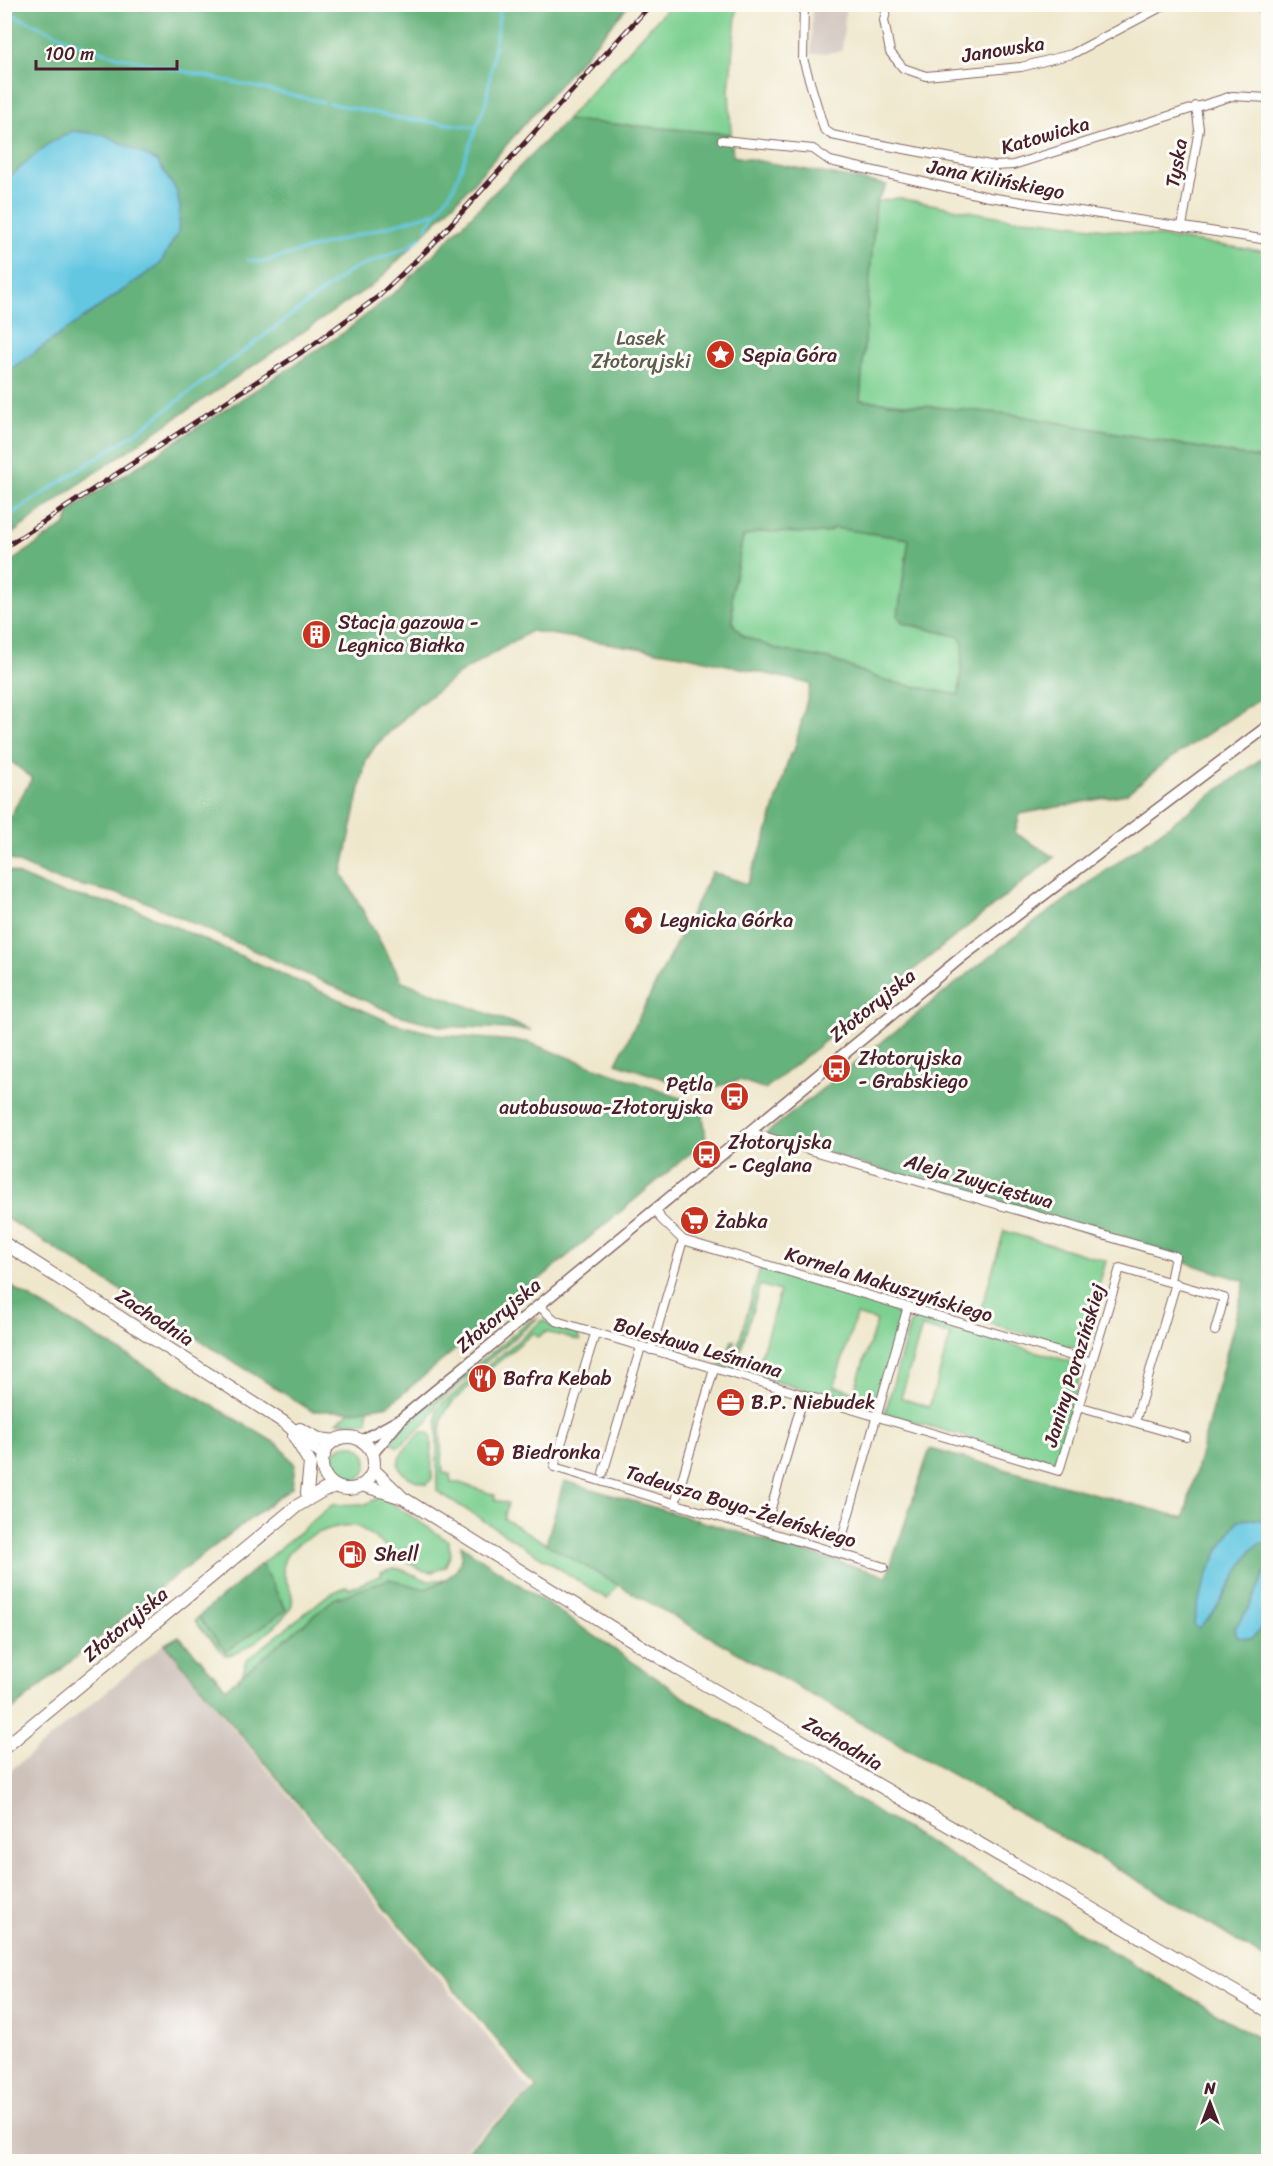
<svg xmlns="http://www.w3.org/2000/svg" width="1273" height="2166" viewBox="0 0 1273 2166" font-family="Sriracha,sans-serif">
  <rect width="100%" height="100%" fill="#fdfcf7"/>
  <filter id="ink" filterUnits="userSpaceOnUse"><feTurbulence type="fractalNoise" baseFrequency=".0167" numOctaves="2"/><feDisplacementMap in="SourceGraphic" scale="12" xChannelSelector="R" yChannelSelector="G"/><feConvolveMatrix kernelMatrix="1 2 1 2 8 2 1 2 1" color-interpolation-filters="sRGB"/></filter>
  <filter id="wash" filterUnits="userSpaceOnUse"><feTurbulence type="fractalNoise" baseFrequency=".008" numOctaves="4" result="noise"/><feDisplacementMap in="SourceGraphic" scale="24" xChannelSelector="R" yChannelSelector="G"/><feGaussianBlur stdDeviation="1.35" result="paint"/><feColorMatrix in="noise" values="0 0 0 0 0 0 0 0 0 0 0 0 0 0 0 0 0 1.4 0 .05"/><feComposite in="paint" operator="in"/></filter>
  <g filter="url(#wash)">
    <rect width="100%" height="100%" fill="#efe7cc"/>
    <g fill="#cec1ba">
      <polygon points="812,5 846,5 842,51 811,54"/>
      <polygon points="164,1644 531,2090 450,2161 5,2161 5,1775"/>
    </g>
    <g fill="#7dd091" stroke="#64785e" stroke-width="1.5" fill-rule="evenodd">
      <polygon points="670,5 737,5 729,90 731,134 566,120"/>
      <polygon points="898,198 1012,219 1041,220 1268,252 1268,460 1010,414 860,400 876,202"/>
      <polygon points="834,528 909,539 898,616 903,623 960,637 963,644 959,695 886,681 829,659 779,650 743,636 733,624 732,591 743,537 758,532 826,533"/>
      <polygon points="1004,1231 1106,1261 1080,1350 978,1320"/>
      <path d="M760 1268 886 1305 902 1319 877 1406 866 1408 720 1365 719 1356 727 1355 732 1340 735 1341 728 1362 733 1364ZM760 1285 780 1291 758 1366 738 1359ZM856 1315 877 1321 854 1392 834 1386Z"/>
      <path d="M918 1317 1079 1364 1081 1372 1056 1460 1050 1462 885 1413 910 1323ZM922 1327 951 1335 929 1407 901 1398Z"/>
      <polygon points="538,1318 436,1404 429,1420 401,1445 397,1447 390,1440 424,1408 530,1321"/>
      <path d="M543 1320 553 1327 577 1333 580 1341 546 1332 538 1337 533 1333 485 1373 489 1378 483 1384 478 1379C433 1417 439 1416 443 1473L450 1474 451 1483H460L495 1495V1500L508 1503 504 1519 618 1585 607 1599 437 1491V1408Z"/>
      <polygon points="368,1397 368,1422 337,1422"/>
      <path d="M422 1432H428L431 1436 432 1479 426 1484C382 1471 398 1454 422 1432Z"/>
      <circle cx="349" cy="1463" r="18"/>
      <path d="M381 1496 448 1541 451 1554 445 1567 433 1572 420 1570 359 1527C339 1520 286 1541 283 1565 281 1578 295 1591 292 1604 288 1619 240 1658 225 1655L198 1625 195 1620 198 1617 226 1651 286 1609 261 1564 332 1505 366 1504Z"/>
      <path d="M393 1568C418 1570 414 1586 449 1578L425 1590 389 1579 242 1675 247 1660 328 1595 347 1586 349 1589 382 1575 381 1572Z"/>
    </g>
    <g fill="#66b27b" stroke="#586853" stroke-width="1.5" fill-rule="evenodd">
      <polygon points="5,5 629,5 465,192 378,281 83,481 5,539 5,373 160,264 5,181"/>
      <path d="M566 120 731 134 733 156 887 185 876 202 860 400 1010 414 1268 460V693L1166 762 1126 794 1020 814 1015 833 1054 857 765 1089 740 1080 700 1091 616 1063 712 872 747 884 766 837 790 754 794 751 811 684 688 656 531 631 460 673 416 707 376 745 366 760 342 873 402 981 531 1030 440 1026 395 1014 137 898 57 880 5 857V825L32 778 5 757V566L66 524 70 510 342 334 400 288ZM834 528 909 539 898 616 903 623 960 637 963 644 959 695 886 681 829 659 779 650 743 636 733 624 732 591 743 537 758 532 826 533Z"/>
      <path d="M1268 754V1523L1256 1519 1239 1520C1216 1549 1200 1587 1194 1624L1212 1615 1251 1550 1261 1543 1268 1545V1565L1249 1608 1235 1628 1251 1639 1268 1621V1961L1157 1891 546 1544 564 1481 887 1576 930 1449 1184 1518 1245 1281 996 1203 763 1136 1017 935Z"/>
      <polygon points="5,869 55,891 133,908 392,1023 440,1035 527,1042 702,1106 706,1140 389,1405 353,1411 312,1411 5,1217"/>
      <polygon points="5,1283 279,1445 295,1465 292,1487 157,1590 5,1716"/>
      <path d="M461 1545 690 1701 1268 2044V2161H455L537 2088 165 1644 179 1636 226 1688 334 1599 389 1579 425 1589C446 1581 465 1572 461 1545Z"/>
      <polygon points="261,1564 286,1610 226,1652 198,1617"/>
    </g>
    <g fill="#64c7e2" stroke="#577386" stroke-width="1.5">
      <polygon points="73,131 105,135 157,161 176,190 180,207 178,233 160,264 5,373 5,181 48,144"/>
      <path d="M1256 1519 1268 1523V1545L1261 1543 1251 1550 1212 1615 1198 1629 1194 1624C1200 1587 1216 1549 1239 1520Z"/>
      <polygon points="1268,1565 1268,1621 1251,1639 1237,1637 1235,1628 1249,1608"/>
    </g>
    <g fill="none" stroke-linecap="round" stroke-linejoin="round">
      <g stroke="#64c7e2" stroke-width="3">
        <polyline points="4,11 72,41 119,57 323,102"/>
        <polyline points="329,103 403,119 476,127"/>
        <polyline points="426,228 454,187 486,102 501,4"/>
        <polyline points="248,260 263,262 434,213"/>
        <polyline points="4,519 137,432 351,270 408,247 421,237"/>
      </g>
    </g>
  </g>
  <g filter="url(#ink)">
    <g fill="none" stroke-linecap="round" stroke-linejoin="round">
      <defs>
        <g id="minor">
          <polyline points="804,4 803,59 824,129 832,135 851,139 995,166 1013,165 1232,96 1268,98"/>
          <polyline points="888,4 884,20 890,52 903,68 926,76 1021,67 1072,54 1167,4"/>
          <polyline points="1247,4 1268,9"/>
          <polyline points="722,140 813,149 830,161 989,197 1268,240"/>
          <polyline points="1182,226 1199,129 1196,106"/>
          <polyline points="749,1132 1175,1256 1170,1281"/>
          <polyline points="656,1209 661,1219 683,1240 1092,1362"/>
          <polyline points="539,1306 556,1321 1059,1471 1120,1268 1224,1298 1215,1331"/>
          <polyline points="595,1334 554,1467 884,1567"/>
          <polyline points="651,1350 683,1240"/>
          <polyline points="1078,1406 1186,1437"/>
          <polyline points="1135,1422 1176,1283"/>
          <polyline points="603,1473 641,1347"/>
          <polyline points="675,1504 714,1369"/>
          <polyline points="767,1522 804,1395"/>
          <polyline points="838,1552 908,1306"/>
        </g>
        <g id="tertiary">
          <polyline points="361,1441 401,1419 964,955 1268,726"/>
          <polyline points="372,1454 399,1422"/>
        </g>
        <g id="secondary">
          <polyline points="4,1243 285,1423 324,1456"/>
          <polyline points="300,1429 319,1439 336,1441"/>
          <polyline points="294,1436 310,1463 307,1493"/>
          <circle cx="348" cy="1463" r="26"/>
          <polyline points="373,1469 400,1495"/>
          <polyline points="362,1485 403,1498 680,1670 1268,2011"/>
          <polyline points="4,1748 297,1506 324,1490 336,1486"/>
        </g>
      </defs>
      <use href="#minor" stroke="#846563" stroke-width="10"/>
      <use href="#tertiary" stroke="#846563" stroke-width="13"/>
      <use href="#secondary" stroke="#846563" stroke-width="14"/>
      <use href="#minor" stroke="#fff" stroke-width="8"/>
      <use href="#tertiary" stroke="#fff" stroke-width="10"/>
      <use href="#secondary" stroke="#fff" stroke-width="12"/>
      <defs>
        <polyline id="rail" points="4,548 314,344 379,296 432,245 651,4"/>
      </defs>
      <use href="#rail" stroke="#4a1f2b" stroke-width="5"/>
      <use href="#rail" stroke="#fdfcf7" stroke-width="3" stroke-dasharray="9" stroke-linecap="butt"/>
    </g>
  </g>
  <defs>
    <symbol id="sight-disc" viewBox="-11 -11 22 22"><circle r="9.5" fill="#c8321e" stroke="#fdfcf7"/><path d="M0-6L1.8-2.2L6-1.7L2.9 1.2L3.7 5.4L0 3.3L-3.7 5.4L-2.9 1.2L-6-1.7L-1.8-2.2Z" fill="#fff"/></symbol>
    <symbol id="building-disc" viewBox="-11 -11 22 22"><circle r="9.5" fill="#c8321e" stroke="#fdfcf7"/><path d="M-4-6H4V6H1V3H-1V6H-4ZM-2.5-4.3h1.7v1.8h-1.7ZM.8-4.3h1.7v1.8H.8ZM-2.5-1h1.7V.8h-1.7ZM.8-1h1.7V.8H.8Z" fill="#fff"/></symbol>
    <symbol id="bus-disc" viewBox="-11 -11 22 22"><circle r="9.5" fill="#c8321e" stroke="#fdfcf7"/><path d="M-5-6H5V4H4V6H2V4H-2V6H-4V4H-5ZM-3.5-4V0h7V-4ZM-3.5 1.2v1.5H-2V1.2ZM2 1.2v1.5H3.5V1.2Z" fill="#fff"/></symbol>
    <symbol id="supermarket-disc" viewBox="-11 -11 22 22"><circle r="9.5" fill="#c8321e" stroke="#fdfcf7"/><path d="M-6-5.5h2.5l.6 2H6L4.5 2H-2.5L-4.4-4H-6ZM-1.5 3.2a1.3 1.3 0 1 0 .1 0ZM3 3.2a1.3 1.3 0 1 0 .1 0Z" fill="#fff"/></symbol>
    <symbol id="restaurant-disc" viewBox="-11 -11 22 22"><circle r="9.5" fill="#c8321e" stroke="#fdfcf7"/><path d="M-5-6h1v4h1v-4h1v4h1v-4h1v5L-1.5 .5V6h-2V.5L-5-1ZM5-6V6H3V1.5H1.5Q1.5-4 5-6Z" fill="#fff"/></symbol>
    <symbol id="office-disc" viewBox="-11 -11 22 22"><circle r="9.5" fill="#c8321e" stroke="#fdfcf7"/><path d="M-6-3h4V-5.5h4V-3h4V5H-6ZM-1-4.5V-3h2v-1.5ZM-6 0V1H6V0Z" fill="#fff"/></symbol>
    <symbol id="fuel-disc" viewBox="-11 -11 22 22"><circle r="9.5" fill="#c8321e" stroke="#fdfcf7"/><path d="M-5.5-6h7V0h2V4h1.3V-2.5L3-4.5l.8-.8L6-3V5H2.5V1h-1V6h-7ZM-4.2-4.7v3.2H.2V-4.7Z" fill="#fff"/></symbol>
  </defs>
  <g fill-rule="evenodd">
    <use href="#sight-disc" x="704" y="338" width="33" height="33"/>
    <use href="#building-disc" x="300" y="618" width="33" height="33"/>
    <use href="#sight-disc" x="622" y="904" width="33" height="33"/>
    <use href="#bus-disc" x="820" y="1052" width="33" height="33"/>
    <use href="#bus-disc" x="718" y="1080" width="33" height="33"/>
    <use href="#bus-disc" x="690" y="1138" width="33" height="33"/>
    <use href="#supermarket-disc" x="678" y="1204" width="33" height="33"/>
    <use href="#restaurant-disc" x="466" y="1362" width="33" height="33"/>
    <use href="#office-disc" x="714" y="1386" width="33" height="33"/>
    <use href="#supermarket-disc" x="474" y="1436" width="33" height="33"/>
    <use href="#fuel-disc" x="336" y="1538" width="33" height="33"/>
  </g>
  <g text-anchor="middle" stroke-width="6" stroke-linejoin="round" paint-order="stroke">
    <g font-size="20" fill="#4a1f2b" stroke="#fdfcf7">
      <text transform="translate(1003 49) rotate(-9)" y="7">Janowska</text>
      <text transform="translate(1045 135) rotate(-16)" y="7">Katowicka</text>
      <text transform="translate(1176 163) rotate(-80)" y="7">Tyska</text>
      <text transform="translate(996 179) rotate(11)" y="7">Jana Kilińskiego</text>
      <text transform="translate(872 1005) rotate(-39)" y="7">Złotoryjska</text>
      <text transform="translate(979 1181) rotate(16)" y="7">Aleja Zwycięstwa</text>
      <text transform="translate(889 1284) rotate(17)" y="7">Kornela Makuszyńskiego</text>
      <text transform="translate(498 1315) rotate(-40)" y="7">Złotoryjska</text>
      <text transform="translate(155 1317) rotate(33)" y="7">Zachodnia</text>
      <text transform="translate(698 1347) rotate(16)" y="7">Bolesława Leśmiana</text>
      <text transform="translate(1074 1365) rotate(-73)" y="7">Janiny Porazińskiej</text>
      <text transform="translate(741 1506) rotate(17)" y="7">Tadeusza Boya-Żeleńskiego</text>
      <text transform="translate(125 1624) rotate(-40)" y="7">Złotoryjska</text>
      <text transform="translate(843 1743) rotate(30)" y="7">Zachodnia</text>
    </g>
    <g font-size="20" fill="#5c5d4f" stroke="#fdfcf7">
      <text x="641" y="345">Lasek<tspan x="641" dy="23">Złotoryjski</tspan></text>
    </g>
    <g font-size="20" fill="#4a1f2b" stroke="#fdfcf7" text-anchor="start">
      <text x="742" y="362">Sępia Góra</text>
      <text x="338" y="629">Stacja gazowa -<tspan x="338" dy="23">Legnica Białka</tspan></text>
      <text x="660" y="927">Legnicka Górka</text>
      <text x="858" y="1065">Złotoryjska<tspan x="858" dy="23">- Grabskiego</tspan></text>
      <text x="713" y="1091" text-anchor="end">Pętla<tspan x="713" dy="23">autobusowa-Złotoryjska</tspan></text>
      <text x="728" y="1149">Złotoryjska<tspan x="728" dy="23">- Ceglana</tspan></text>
      <text x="715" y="1228">Żabka</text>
      <text x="503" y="1385">Bafra Kebab</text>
      <text x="751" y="1409">B.P. Niebudek</text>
      <text x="512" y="1459">Biedronka</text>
      <text x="374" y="1561">Shell</text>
    </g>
  </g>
  <rect width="1273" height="2166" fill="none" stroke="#fdfcf7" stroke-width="24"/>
  <g transform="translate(1210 2103)" stroke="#fdfcf7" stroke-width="4.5" paint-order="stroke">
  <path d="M0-4.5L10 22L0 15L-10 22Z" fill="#4a1f2b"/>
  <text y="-9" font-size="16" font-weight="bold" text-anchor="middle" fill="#4a1f2b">N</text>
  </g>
  <path d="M36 60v9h141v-9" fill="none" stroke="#4a1f2b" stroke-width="3"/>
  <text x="45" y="60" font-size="18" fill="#4a1f2b" stroke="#fdfcf7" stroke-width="4.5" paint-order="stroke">100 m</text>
</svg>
